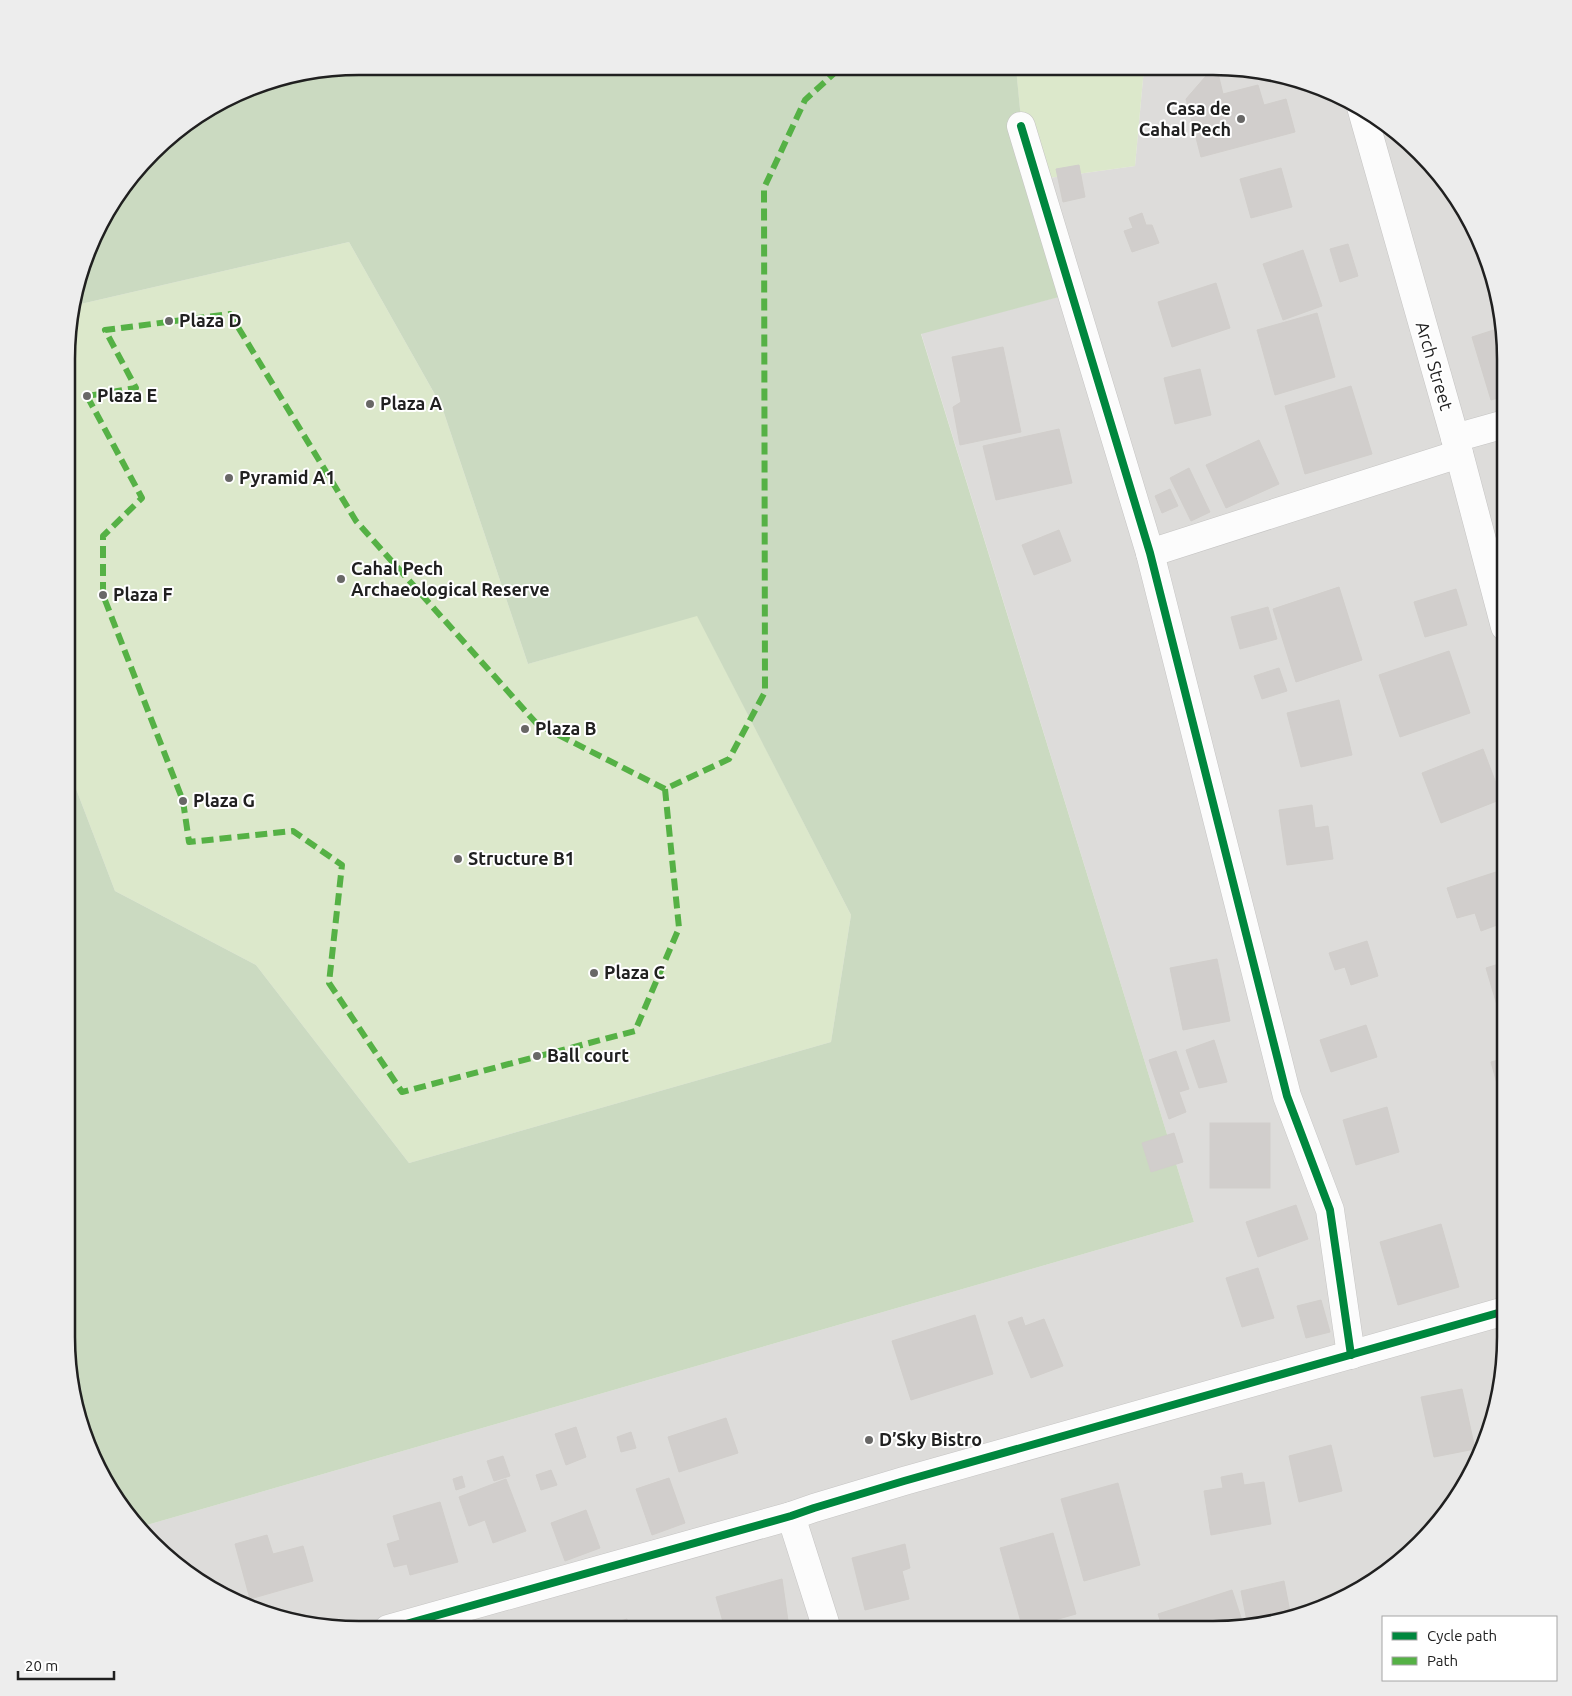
<svg xmlns="http://www.w3.org/2000/svg" width="1572" height="1696" viewBox="0 0 1572 1696" font-family="Ubuntu,sans-serif">
  <rect width="100%" height="100%" fill="#eeece9"/>
  <polygon fill="#dddcda" points="1144,68 1251,69 1359,106 1420,152 1456,196 1490,265 1505,341 1505,1355 1496,1413 1467,1483 1433,1530 1376,1580 1307,1614 1231,1629 341,1629 283,1620 213,1591 166,1557 140,1527 1194,1222 921,333 1058,297 1027,181 1135,166"/>
  <g fill="#dce8cb">
    <polygon points="1012,68 1144,68 1135,166 1027,181 1016,69"/>
    <polygon points="349,242 442,407 528,664 697,615 851,915 831,1042 409,1163 256,965 115,891 70,773 72,306"/>
  </g>
  <polygon fill="#cbdac1" points="359,66 1016,68 1027,181 1059,297 921,334 1194,1222 140,1527 116,1500 82,1431 67,1355 70,773 115,891 256,965 409,1163 831,1042 851,915 697,616 528,664 442,407 349,242 72,306 105,213 166,139 265,82"/>
  <g fill="#d1cecc" stroke="#d1cecb">
    <polygon points="1212,69 1217,69 1223,94 1258,85 1264,105 1286,99 1295,132 1201,157 1186,99"/>
    <polygon points="1079,165 1085,197 1063,202 1056,169"/>
    <polygon points="1281,168 1292,207 1251,218 1240,179"/>
    <polygon points="1142,213 1146,225 1152,225 1159,243 1132,252 1124,231 1133,228 1129,218"/>
    <polygon points="1348,244 1358,276 1340,282 1330,249"/>
    <polygon points="1303,250 1322,306 1283,320 1263,264"/>
    <polygon points="1216,283 1230,328 1172,347 1158,302"/>
    <polygon points="1317,313 1335,377 1275,395 1257,330"/>
    <polygon points="1503,327 1505,341 1505,396 1491,400 1472,337"/>
    <polygon points="1003,347 1021,432 960,445 953,407 961,402 952,357"/>
    <polygon points="1200,369 1211,415 1175,424 1164,378"/>
    <polygon points="1351,386 1372,454 1305,474 1285,406"/>
    <polygon points="1059,429 1072,483 996,500 983,446"/>
    <polygon points="1259,440 1279,484 1226,508 1206,465"/>
    <polygon points="1189,468 1210,512 1191,521 1170,478"/>
    <polygon points="1170,489 1178,506 1162,513 1155,496"/>
    <polygon points="1059,530 1071,561 1034,575 1022,545"/>
    <polygon points="1339,587 1362,660 1296,682 1273,609"/>
    <polygon points="1456,589 1467,625 1425,637 1414,602"/>
    <polygon points="1268,607 1277,639 1240,649 1231,617"/>
    <polygon points="1449,651 1470,713 1400,737 1379,675"/>
    <polygon points="1279,668 1287,691 1262,699 1254,676"/>
    <polygon points="1339,700 1352,755 1301,767 1287,713"/>
    <polygon points="1483,749 1502,799 1441,823 1422,773"/>
    <polygon points="1312,805 1315,828 1328,826 1333,859 1287,865 1279,810"/>
    <polygon points="1505,869 1505,922 1481,931 1475,913 1457,918 1447,888"/>
    <polygon points="1367,941 1378,976 1351,985 1345,967 1335,970 1329,953"/>
    <polygon points="1217,959 1230,1021 1183,1030 1170,968"/>
    <polygon points="1505,962 1505,1021 1502,1022 1486,968"/>
    <polygon points="1366,1025 1377,1057 1331,1072 1320,1040"/>
    <polygon points="1214,1040 1227,1082 1199,1088 1186,1050"/>
    <polygon points="1176,1051 1189,1089 1179,1092 1186,1112 1169,1119 1149,1060"/>
    <polygon points="1505,1058 1505,1112 1491,1062"/>
    <polygon points="1387,1107 1399,1152 1356,1165 1343,1120"/>
    <rect x="1210" y="1123" width="60" height="65"/>
    <polygon points="1174,1133 1183,1162 1151,1172 1142,1143"/>
    <polygon points="1296,1205 1308,1239 1258,1257 1246,1222"/>
    <polygon points="1441,1224 1459,1287 1398,1305 1380,1242"/>
    <polygon points="1258,1268 1274,1318 1242,1327 1226,1278"/>
    <polygon points="1321,1300 1330,1332 1306,1338 1297,1306"/>
    <polygon points="975,1315 993,1374 911,1400 892,1341"/>
    <polygon points="1022,1317 1025,1326 1044,1319 1063,1366 1031,1378 1008,1322"/>
    <polygon points="1462,1389 1475,1449 1434,1457 1421,1397"/>
    <polygon points="1497,1404 1496,1413 1492,1422 1487,1407"/>
    <polygon points="726,1418 738,1453 679,1472 668,1437"/>
    <polygon points="576,1427 586,1457 566,1465 555,1434"/>
    <polygon points="631,1432 636,1448 621,1452 617,1437"/>
    <polygon points="1331,1445 1342,1491 1299,1502 1289,1456"/>
    <polygon points="503,1456 510,1476 494,1481 487,1461"/>
    <polygon points="551,1470 557,1485 541,1490 536,1475"/>
    <polygon points="1242,1473 1244,1485 1264,1482 1271,1524 1211,1535 1204,1491 1223,1488 1221,1477"/>
    <polygon points="462,1476 465,1487 456,1490 453,1479"/>
    <polygon points="669,1478 685,1523 652,1535 636,1489"/>
    <polygon points="506,1479 526,1531 493,1543 485,1520 469,1526 459,1497"/>
    <polygon points="1118,1483 1140,1565 1084,1581 1061,1499"/>
    <polygon points="440,1502 458,1562 410,1575 407,1564 394,1567 387,1544 400,1540 393,1516"/>
    <polygon points="586,1510 600,1548 565,1561 551,1523"/>
    <polygon points="1053,1533 1076,1614 1023,1629 1000,1548"/>
    <polygon points="267,1535 273,1554 303,1546 313,1581 250,1599 235,1544"/>
    <polygon points="905,1544 910,1568 902,1571 909,1599 865,1610 852,1558"/>
    <polygon points="782,1579 789,1628 725,1629 716,1597"/>
    <polygon points="1284,1581 1291,1617 1248,1626 1241,1591"/>
    <polygon points="1232,1590 1244,1627 1231,1629 1163,1629 1158,1614"/>
    <polygon points="627,1619 630,1629 595,1629"/>
  </g>
  <g fill="none" stroke-linecap="round" stroke-linejoin="round">
    <defs>
      <g id="street">
        <polyline points="1361,107 1455,438 1505,627"/>
        <polyline points="1021,126 1150,553 1287,1096 1330,1210 1351,1355"/>
        <polyline points="1455,438 1505,424"/>
        <polyline points="1150,553 1459,454"/>
        <polyline points="791,1516 827,1629"/>
        <polyline points="388,1629 791,1516 814,1508 904,1481 1505,1311"/>
      </g>
    </defs>
    <use href="#street" stroke="#c5c4c3" stroke-width="29"/>
    <use href="#street" stroke="#fcfcfc" stroke-width="28"/>
    <polyline stroke="#55b145" stroke-width="6" stroke-dasharray="12 6" stroke-linecap="butt" points="665,789 679,928 635,1031 402,1092 329,983 342,865 293,831 189,842 183,801 103,595 103,536 142,498 87,396 136,388 105,330 230,314 356,521 537,724 665,789 729,759 765,692 764,188 805,100 840,68"/>
    <defs>
      <g id="cycleway">
        <polyline points="1021,126 1150,553 1287,1096 1330,1210 1351,1355"/>
        <polyline points="388,1629 791,1516 814,1508 904,1481 1505,1311"/>
      </g>
    </defs>
    <use href="#cycleway" stroke="#fff" stroke-width="11"/>
    <use href="#cycleway" stroke="#00873e" stroke-width="8"/>
  </g>
  <g fill="#686766" stroke="#fff" stroke-width="2">
    <circle cx="1241" cy="119" r="5"/>
    <circle cx="169" cy="321" r="5"/>
    <circle cx="87" cy="396" r="5"/>
    <circle cx="370" cy="404" r="5"/>
    <circle cx="229" cy="478" r="5"/>
    <circle cx="341" cy="579" r="5"/>
    <circle cx="103" cy="595" r="5"/>
    <circle cx="525" cy="729" r="5"/>
    <circle cx="183" cy="801" r="5"/>
    <circle cx="458" cy="859" r="5"/>
    <circle cx="594" cy="973" r="5"/>
    <circle cx="537" cy="1056" r="5"/>
    <circle cx="869" cy="1440" r="5"/>
  </g>
  <g text-anchor="middle" stroke-width="4" stroke-linejoin="round" paint-order="stroke">
    <g font-size="18" font-weight="bold" fill="#202020" stroke="#fff" text-anchor="start">
      <text x="1231" y="115" text-anchor="end">Casa de<tspan x="1231" dy="21">Cahal Pech</tspan></text>
      <text x="179" y="327">Plaza D</text>
      <text x="97" y="402">Plaza E</text>
      <text x="380" y="410">Plaza A</text>
      <text x="239" y="484">Pyramid A1</text>
      <text x="351" y="575">Cahal Pech<tspan x="351" dy="21">Archaeological Reserve</tspan></text>
      <text x="113" y="601">Plaza F</text>
      <text x="535" y="735">Plaza B</text>
      <text x="193" y="807">Plaza G</text>
      <text x="468" y="865">Structure B1</text>
      <text x="604" y="979">Plaza C</text>
      <text x="547" y="1062">Ball court</text>
      <text x="879" y="1446">D’Sky Bistro</text>
    </g>
    <g font-size="18" fill="#202020" stroke="#fff">
      <text transform="translate(1434 366) rotate(74)" y="6">Arch Street</text>
    </g>
  </g>
  <path d="M0 0H1572V1696H0ZM359 75H1213A284 284 0 0 1 1497 359V1337A284 284 0 0 1 1213 1621H359A284 284 0 0 1 75 1337V359A284 284 0 0 1 359 75Z" fill="#ededed" fill-rule="evenodd"/>
  <path fill="none" stroke="#202020" stroke-width="2.5" d="M359 75H1213A284 284 0 0 1 1497 359V1337A284 284 0 0 1 1213 1621H359A284 284 0 0 1 75 1337V359A284 284 0 0 1 359 75Z"/>
  <rect x="1382" y="1616" width="175" height="65" fill="#ffffff" stroke="#a6a6a6"/>
  <rect x="1392" y="1632" width="25" height="8" fill="#00873e" stroke="#a6a6a6"/>
  <text x="1427" y="1641" font-size="15" fill="#202020">Cycle path</text>
  <rect x="1392" y="1657" width="25" height="8" fill="#55b145" stroke="#a6a6a6"/>
  <text x="1427" y="1666" font-size="15" fill="#202020">Path</text>
  <path d="M18 1671v8h96v-8" fill="none" stroke="#202020" stroke-width="2.5"/>
  <text x="25" y="1671" font-size="15" fill="#202020" stroke="#ffffff" stroke-width="4" paint-order="stroke">20 m</text>
</svg>
